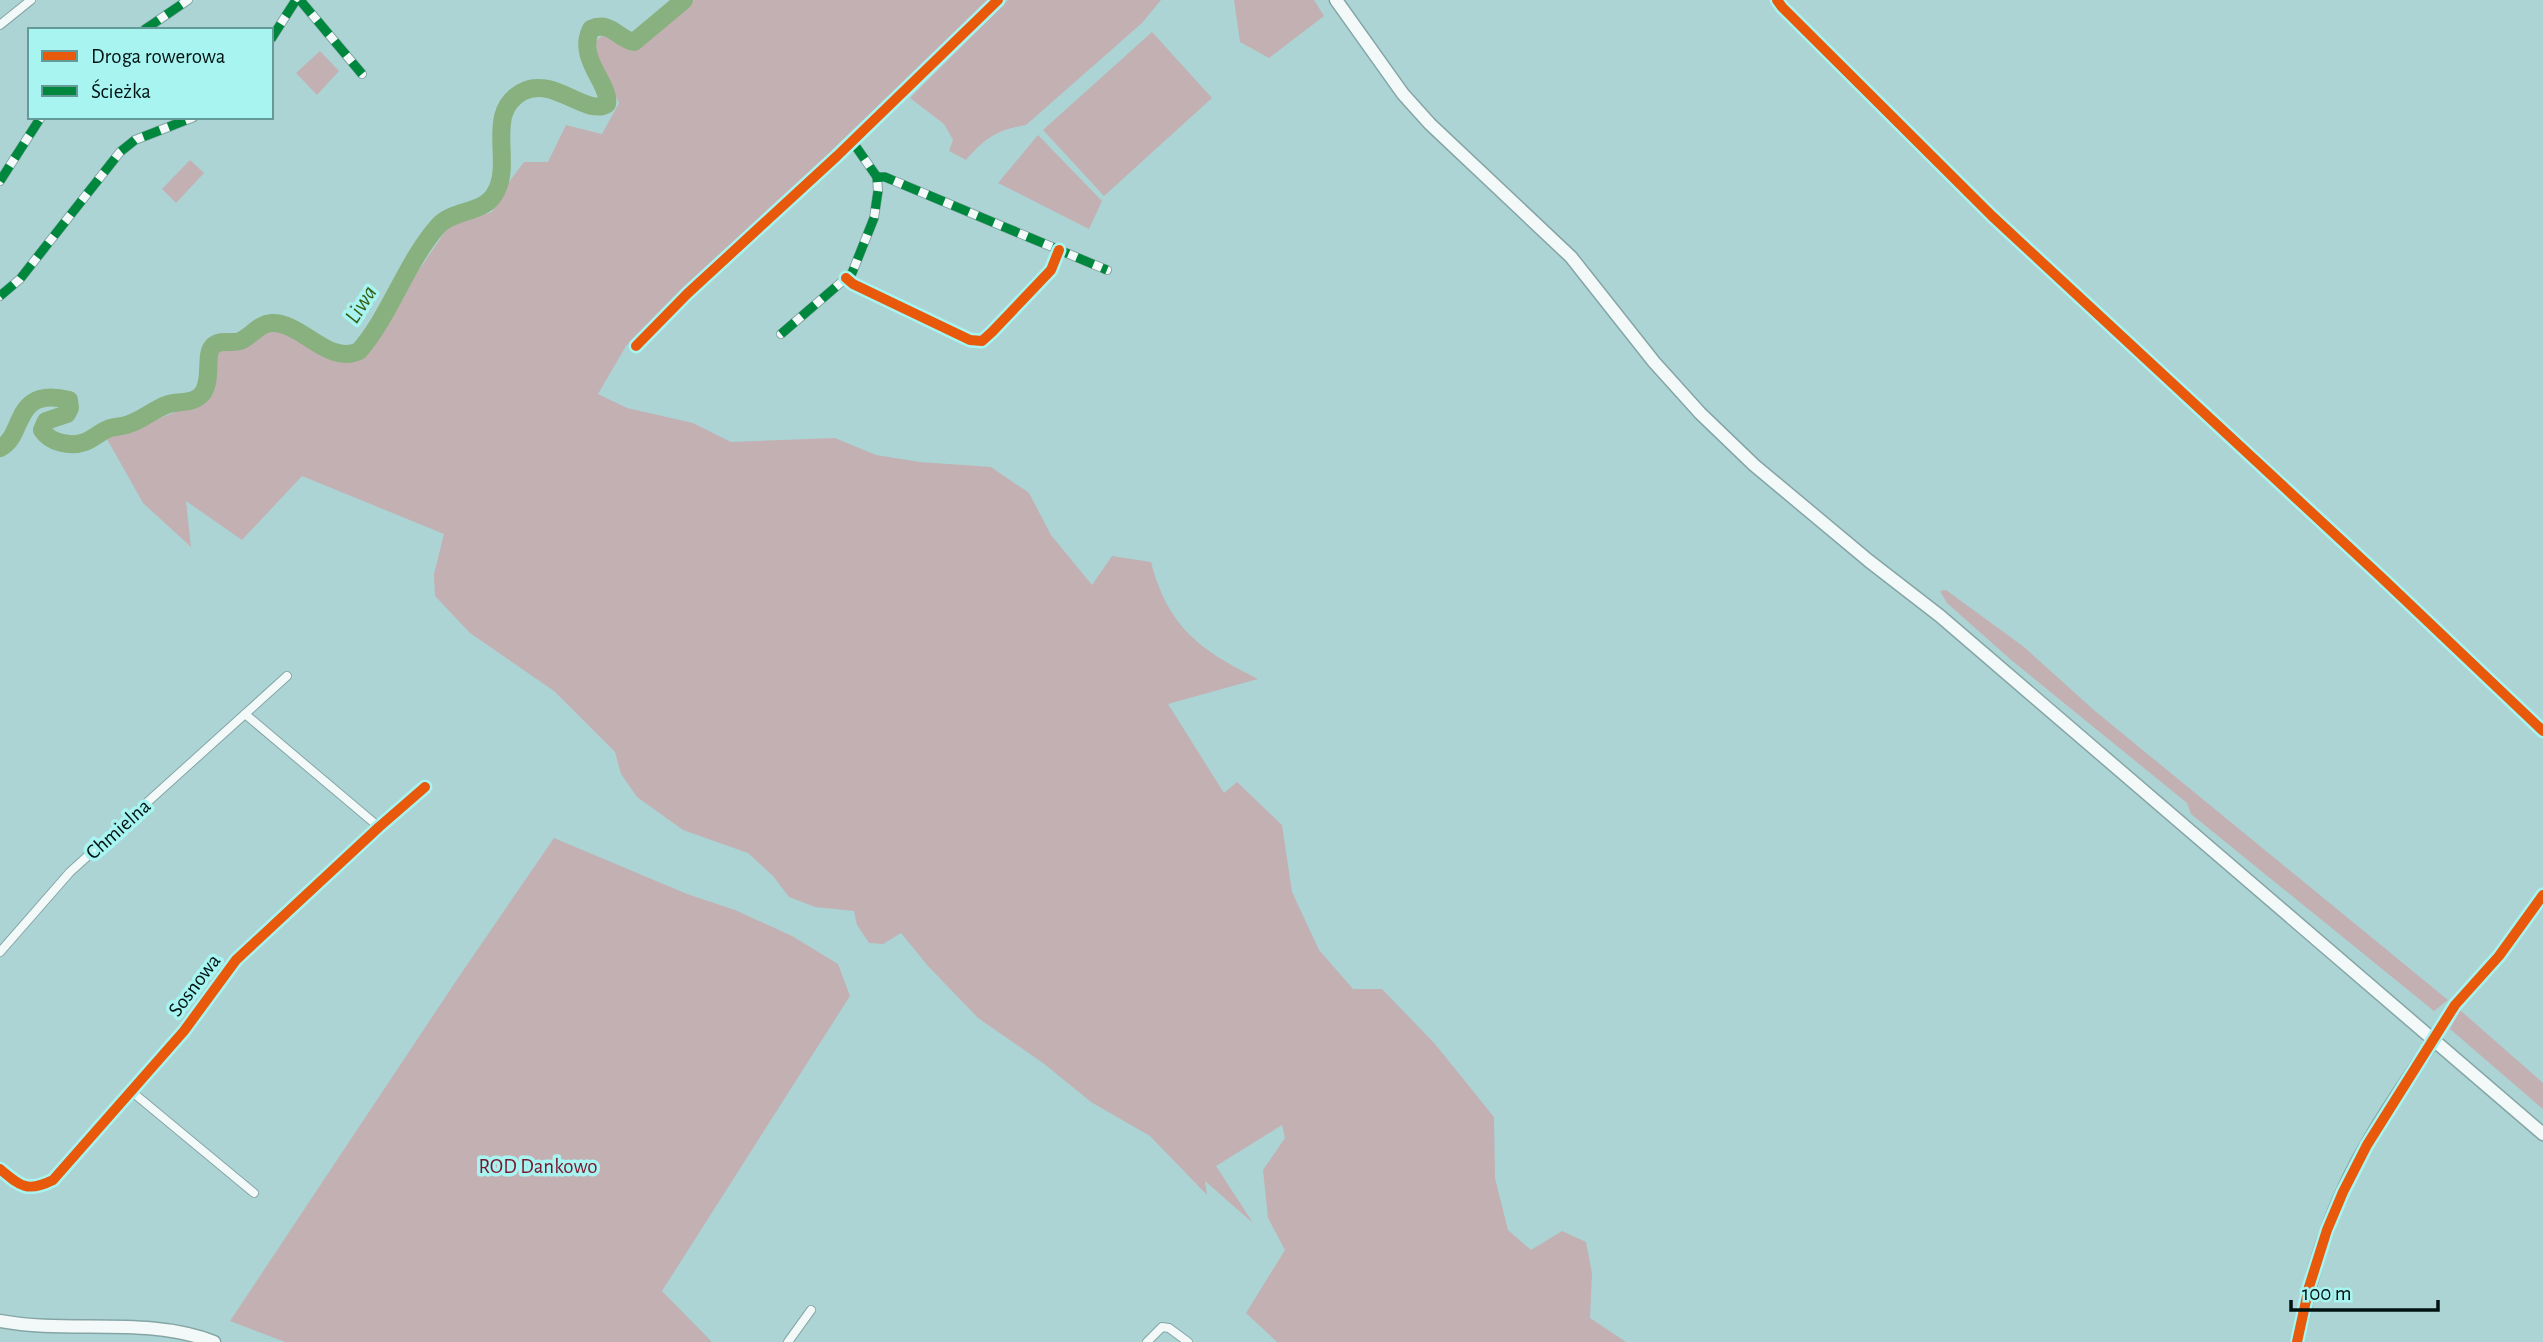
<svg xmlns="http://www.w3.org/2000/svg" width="2543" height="1342" viewBox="0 0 2543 1342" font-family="'Alegreya Sans',sans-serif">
  <rect width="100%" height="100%" fill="#acd4d4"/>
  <g fill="#c3b0b3">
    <path d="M694 0H989L774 208 626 346 598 394 627 408 693 423 731 442 835 438 876 455 920 462 991 467 1029 493 1051 535 1092 585 1112 556 1151 562C1168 627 1200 650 1258 679L1168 704 1224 793 1237 782 1282 825 1292 892 1319 950 1353 989H1382L1435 1044 1494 1117 1495 1178 1508 1230 1531 1250 1562 1231 1586 1242 1592 1273 1590 1318 1626 1342H1277L1246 1313 1285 1250 1268 1218 1263 1170 1285 1138 1282 1125 1216 1166 1253 1223 1205 1181 1207 1195 1150 1136 1091 1102 1043 1063 978 1018 928 966 901 933 883 944 869 943 857 925 854 911 815 907 789 897 773 876 748 853 683 830 637 797 621 774 615 752 554 691 470 633 435 596 434 574 444 534 302 476 242 540 186 501 191 547 143 503 107 439 206 400 215 350 247 345 265 330 286 331 325 355 353 359 373 337 451 223 492 212 503 190 524 162H548L566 125 602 134 619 103 597 60 596 41 604 34 628 49 664 25Z"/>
    <path d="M1008 0H1161L1142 23 1026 125C997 130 985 138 966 160L949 151 953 140 944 124 910 98Z"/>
    <polygon points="1234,0 1314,0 1324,16 1269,58 1240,42"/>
    <polygon points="1152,32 1212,98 1104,196 1043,130"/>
    <polygon points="320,51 339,71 317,95 296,73"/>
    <polygon points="1038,135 1102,201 1089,229 998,183"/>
    <polygon points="190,160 204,173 176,203 162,189"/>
    <polygon points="1946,590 2024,647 2095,711 2448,1000 2434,1011 2191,814 2187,803 2010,659 1947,603 1940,591"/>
    <polygon points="554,838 687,894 735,910 792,936 838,964 850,996 662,1291 712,1342 285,1342 230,1321 458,978"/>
    <polygon points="2460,1010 2543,1083 2543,1109 2450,1029"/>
  </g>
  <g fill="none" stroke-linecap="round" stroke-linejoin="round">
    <path stroke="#88b17f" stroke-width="18" d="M0 448C26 436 11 386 69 400L70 408 67 414 46 421 42 430C50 443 71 447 85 442 93 439 100 432 108 429 114 426 122 427 129 424 142 420 153 410 166 405 178 400 191 405 201 395 214 382 203 353 214 345 222 339 231 344 240 341 251 337 258 324 271 323 301 321 328 366 359 351 390 316 407 260 439 225 453 210 483 213 494 195 515 164 483 114 522 92 553 75 586 117 607 104 611 84 576 59 591 29 610 20 618 39 634 42L684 0"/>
    <defs>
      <g id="street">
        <polyline points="300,0 362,74"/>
        <polyline points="1777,0 1782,7 1992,216 2381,577 2543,731"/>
        <polyline points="0,25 31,0"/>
        <polyline points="144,30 188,0"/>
        <polyline points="271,39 296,0"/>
        <polyline points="877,177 885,177 1107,270"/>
        <polyline points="0,181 41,117"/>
        <polyline points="846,278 853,284 970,340 982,341 992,332 1051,270 1059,250"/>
        <polyline points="0,296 20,279 120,152 135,140 194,117"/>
        <polyline points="781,334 852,273 874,218 878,191 877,177 852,141"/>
        <polyline points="636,346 687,294 837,156 998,0"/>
        <polyline points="245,714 287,676"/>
        <polyline points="0,952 70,872 245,714 379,827"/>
        <polyline points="2433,1041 2455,1005 2499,956 2543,895"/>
        <polyline points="131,1091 254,1193"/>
        <path d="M0 1169C20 1186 27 1193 53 1180L184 1031 236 960 379 827 425 787"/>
        <polyline points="788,1342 811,1310"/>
        <polyline points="1147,1342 1162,1327 1169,1328 1188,1342"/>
      </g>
      <g id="secondary">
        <polyline points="1336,0 1403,94 1430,124 1571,257 1654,362 1700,413 1754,465 1869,561 1940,616 2543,1134"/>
        <path d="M0 1321C70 1334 146 1316 214 1342"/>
        <path d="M2297 1342C2308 1291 2320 1241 2342 1193 2366 1139 2401 1090 2433 1041"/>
      </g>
    </defs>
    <use href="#street" stroke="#85a5a5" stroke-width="10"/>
    <use href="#secondary" stroke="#85a5a5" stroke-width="15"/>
    <use href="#street" stroke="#f3f9f9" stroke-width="8"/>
    <use href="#secondary" stroke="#f3f9f9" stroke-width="12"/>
    <g stroke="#00873e" stroke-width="9" stroke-dasharray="18 9" stroke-linecap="butt">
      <polyline points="300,0 362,74"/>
      <polyline points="144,30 188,0"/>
      <polyline points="271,39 296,0"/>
      <polyline points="877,177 885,177 1107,270"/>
      <polyline points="0,181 41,117"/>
      <polyline points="0,296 20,279 120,152 135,140 194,117"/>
      <polyline points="781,334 852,273 874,218 878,191 877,177 852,141"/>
    </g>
    <defs>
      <g id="cycleway">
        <polyline points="1777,0 1782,7 1992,216 2381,577 2543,731"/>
        <polyline points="846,278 853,284 970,340 982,341 992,332 1051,270 1059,250"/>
        <polyline points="636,346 687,294 837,156 998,0"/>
        <path d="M0 1169C20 1186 27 1193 53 1180L184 1031 236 960 379 827 425 787"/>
        <polyline points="2297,1342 2309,1287 2327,1230 2343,1192 2367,1145 2455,1005 2499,956 2543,895"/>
      </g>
    </defs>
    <use href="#cycleway" stroke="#a7f4f1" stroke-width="15"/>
    <use href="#cycleway" stroke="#e8590c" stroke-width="10"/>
  </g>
  <g text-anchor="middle" stroke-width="7" stroke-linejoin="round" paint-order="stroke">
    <g font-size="21" fill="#001312" stroke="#a7f4f1">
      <text transform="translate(118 829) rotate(-42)" y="7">Chmielna</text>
      <text transform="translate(194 985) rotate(-53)" y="7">Sosnowa</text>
    </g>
    <g font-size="21" fill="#7d152e" stroke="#a7f4f1">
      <text x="538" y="1173">ROD Dankowo</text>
    </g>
    <g font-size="23" font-style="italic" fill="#365d12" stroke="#a7f4f1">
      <text transform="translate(360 304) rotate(-58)" y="8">Liwa</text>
    </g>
  </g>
  <rect x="28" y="28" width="245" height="91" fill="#a7f4f1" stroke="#649a98" stroke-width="2"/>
  <rect x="42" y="51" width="35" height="10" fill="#e8590c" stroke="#649a98" stroke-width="2"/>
  <text x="91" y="63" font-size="21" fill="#001312">Droga rowerowa</text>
  <rect x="42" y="86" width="35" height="10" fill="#00873e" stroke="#649a98" stroke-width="2"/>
  <text x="91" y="98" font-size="21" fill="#001312">Ścieżka</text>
  <path d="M2291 1300v10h147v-10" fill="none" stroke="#001312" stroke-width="3.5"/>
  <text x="2302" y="1300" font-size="21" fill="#001312" stroke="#a7f4f1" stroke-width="5" paint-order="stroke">100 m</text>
</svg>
